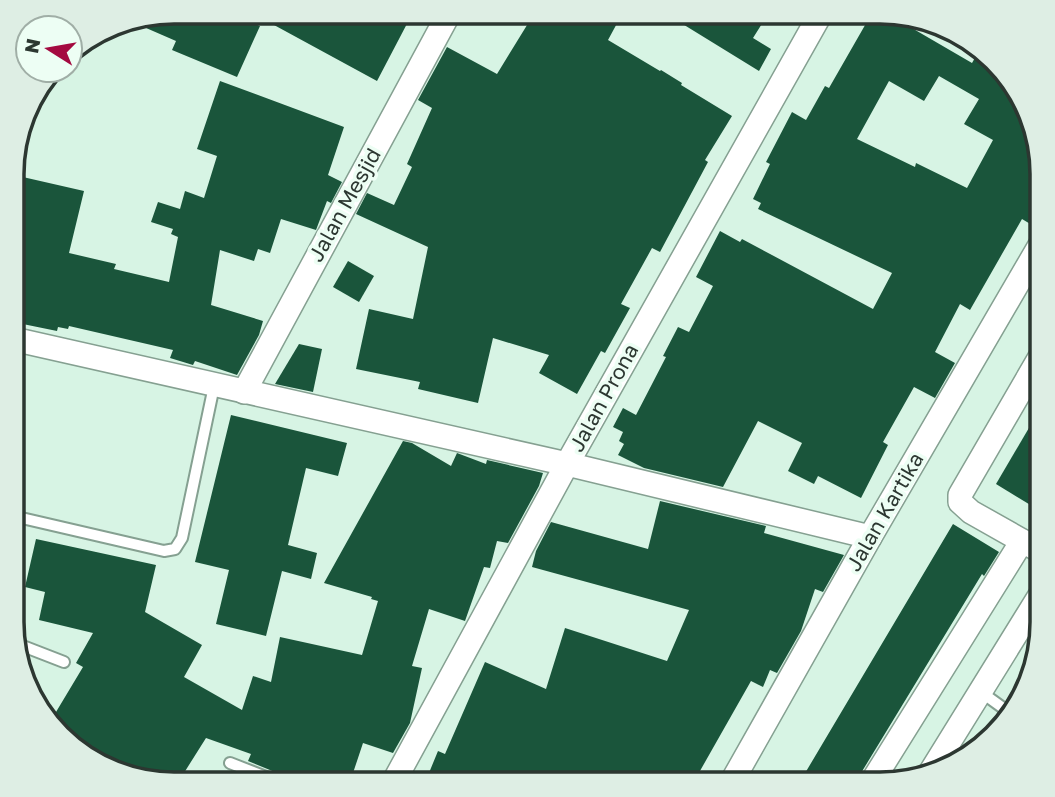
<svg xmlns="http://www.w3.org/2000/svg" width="1055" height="797" viewBox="0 0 1055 797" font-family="'Golos Text',sans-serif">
  <rect width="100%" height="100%" fill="#d7f4e4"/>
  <g fill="#1a553b" fill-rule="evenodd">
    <path d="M872 13H886L972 63 980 49 987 52 1026 103 1043 174V204L1032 225 1022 219 970 310 960 304 935 352 955 363 935 398 914 387 883 442 888 445 861 498 818 476 814 484 788 471 802 443 758 421 723 487 644 468 618 455 624 444 619 441 623 432 613 427 623 408 636 415 666 357 663 356 678 327 689 332 713 286 696 277 720 231 740 242 742 239 873 309 892 273 758 209 761 203 753 199 770 164 766 162 792 112 806 120 825 86 829 88ZM939 76 979 99 964 124 993 140 967 188 916 163 915 167 857 139 889 81 924 101Z"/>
    <polygon points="768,14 753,38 771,49 759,71 668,15"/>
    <polygon points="621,16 608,40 660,71 661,70 682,83 681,85 732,116 705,160 708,162 660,252 652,248 621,304 630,308 605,353 601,351 577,394 539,373 549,355 493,338 478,403 418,389 420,382 356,369 369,309 413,319 428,247 356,214 367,193 394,205 412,167 407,164 432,108 418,100 447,47 497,74 532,17"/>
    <polygon points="410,18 377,81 263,19 329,19"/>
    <polygon points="245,20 260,26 237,77 172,50 176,41 130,21"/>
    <polygon points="220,81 344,127 328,175 342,182 331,203 327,201 316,230 281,219 270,253 258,249 254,261 220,250 211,305 263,321 259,335 237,375 195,361 193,365 170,358 173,350 69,326 68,329 58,327 57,331 13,322 14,175 84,191 69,253 116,264 114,269 169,282 178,237 171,234 173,229 151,222 158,202 180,209 185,191 204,198 217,156 197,149"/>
    <polygon points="348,261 374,276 359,302 333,287"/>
    <polygon points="299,344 322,349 313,392 275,384"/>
    <polygon points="1043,404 1043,428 1042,512 996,484"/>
    <polygon points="231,415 347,443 338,476 306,468 288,545 317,553 311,579 282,571 266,636 216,624 229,570 195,562"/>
    <polygon points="403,441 412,443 451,466 457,453 486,464 487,460 543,473 539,486 508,543 497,541 490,568 484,567 465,621 429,609 412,666 422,668 410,723 393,753 363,743 349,785 292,784 287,777 248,761 251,754 206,738 177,784 164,784 107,761 55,728 50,722 83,667 76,663 93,633 39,620 45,592 25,587 36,539 156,565 145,612 202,645 184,677 242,710 253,676 271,682 280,637 362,655 378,601 371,599 372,597 324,583"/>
    <polygon points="660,501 766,526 764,533 844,555 823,592 815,589 801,631 777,673 770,670 763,687 751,681 692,785 424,785 438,751 445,754 485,662 546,689 565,628 667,661 689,610 532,567 536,551 551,522 648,549"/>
    <polygon points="953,524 999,552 984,576 982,574 858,778 856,785 798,785"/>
  </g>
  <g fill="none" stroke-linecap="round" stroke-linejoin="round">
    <defs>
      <g id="service">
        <polyline points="13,516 164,551 175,549 182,538 214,386"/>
        <polyline points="13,533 16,517"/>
        <polyline points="15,643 64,662"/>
        <polyline points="981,692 1010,713"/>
        <polyline points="230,763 284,784"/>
      </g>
      <g id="minor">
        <polyline points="13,339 567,464 870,537"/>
        <polyline points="244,392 447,17"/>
        <polyline points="1042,552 971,512 960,502 960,495 1043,352"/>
        <polyline points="930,773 1042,592"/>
        <polyline points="392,785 567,464 821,13"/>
        <polyline points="730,785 870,537 1043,240"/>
        <polyline points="870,785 1022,541"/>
      </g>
    </defs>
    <use href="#service" stroke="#85a091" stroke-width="14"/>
    <use href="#minor" stroke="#85a091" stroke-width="26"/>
    <use href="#service" stroke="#fff" stroke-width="10"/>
    <use href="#minor" stroke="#fff" stroke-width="23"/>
  </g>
  <g text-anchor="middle" stroke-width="7" stroke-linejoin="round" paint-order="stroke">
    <g font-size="21" fill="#2c3731" stroke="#edfef4">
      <text transform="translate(345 205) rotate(-61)" y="7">Jalan Mesjid</text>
      <text transform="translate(604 398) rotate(-61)" y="7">Jalan Prona</text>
      <text transform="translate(885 512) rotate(-60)" y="7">Jalan Kartika</text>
    </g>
  </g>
  <path d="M0 0H1055V797H0ZM174 24H880A150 150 0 0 1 1030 174V622A150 150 0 0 1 880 772H174A150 150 0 0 1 24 622V174A150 150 0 0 1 174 24Z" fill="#deeee4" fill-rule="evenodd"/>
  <path fill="none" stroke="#2c3731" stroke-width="3.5" d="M174 24H880A150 150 0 0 1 1030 174V622A150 150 0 0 1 880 772H174A150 150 0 0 1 24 622V174A150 150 0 0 1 174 24Z"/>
  <g transform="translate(49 49) rotate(281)"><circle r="33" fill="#edfef4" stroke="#a0aea6" stroke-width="2"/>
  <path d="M0-5L12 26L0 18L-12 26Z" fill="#a40a40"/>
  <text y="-10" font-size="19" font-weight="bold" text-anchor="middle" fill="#2c3731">N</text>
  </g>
</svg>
